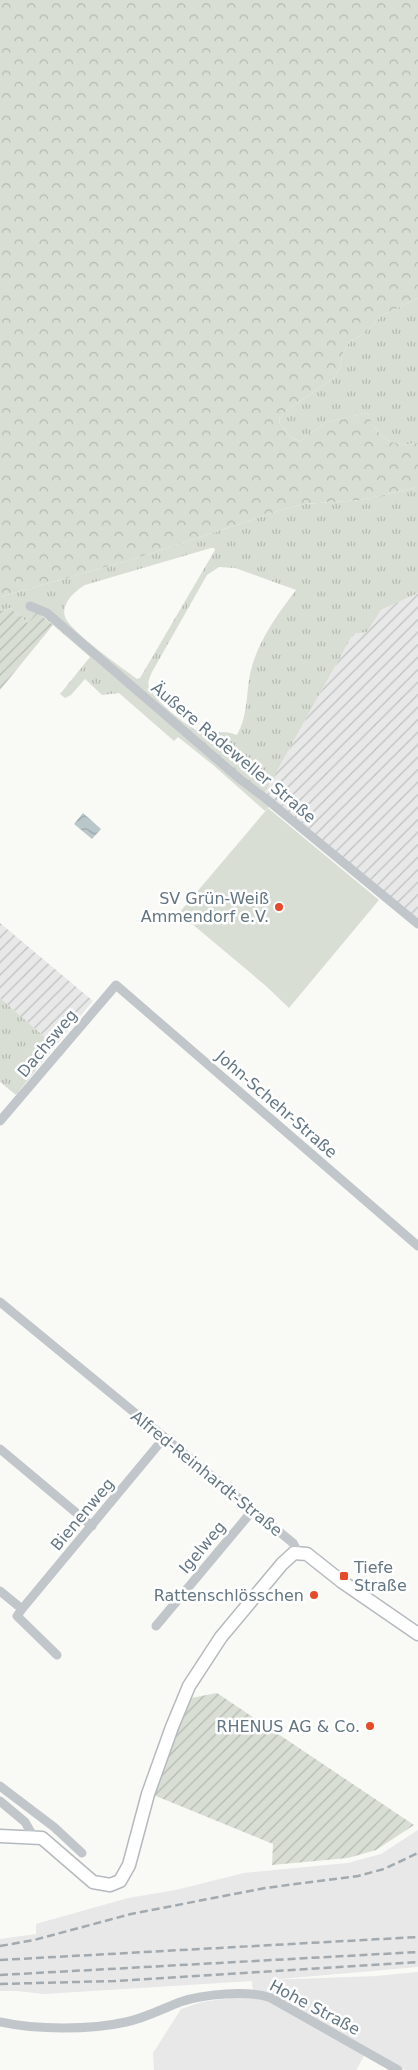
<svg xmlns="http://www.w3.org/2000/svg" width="418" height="2070" viewBox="0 0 418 2070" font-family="'DejaVu Sans',sans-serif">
  <defs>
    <pattern id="industrial-furrows" width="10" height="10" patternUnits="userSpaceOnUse" patternTransform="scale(1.25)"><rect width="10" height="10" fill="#e7e8e7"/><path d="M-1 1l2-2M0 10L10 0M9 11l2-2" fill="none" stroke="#bfc1c1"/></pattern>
    <pattern id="grass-tufts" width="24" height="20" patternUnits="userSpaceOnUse" patternTransform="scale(1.25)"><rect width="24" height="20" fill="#d9ded5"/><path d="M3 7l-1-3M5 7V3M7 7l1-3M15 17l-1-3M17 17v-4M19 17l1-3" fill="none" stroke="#b4b9b2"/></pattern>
    <pattern id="forest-crowns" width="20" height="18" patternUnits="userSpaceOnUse" patternTransform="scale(1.25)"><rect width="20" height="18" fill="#d9ded5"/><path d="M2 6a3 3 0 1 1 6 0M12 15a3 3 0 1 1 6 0" fill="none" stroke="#b4b9b2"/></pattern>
    <pattern id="garden-furrows" width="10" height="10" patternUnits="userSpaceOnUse" patternTransform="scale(1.25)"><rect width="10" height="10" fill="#d9ded5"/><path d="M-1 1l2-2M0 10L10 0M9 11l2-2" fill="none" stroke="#b4b9b2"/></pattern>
    <pattern id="water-waves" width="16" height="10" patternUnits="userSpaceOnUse" patternTransform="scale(1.25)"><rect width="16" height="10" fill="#b9c7ca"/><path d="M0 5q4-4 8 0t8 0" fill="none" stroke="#9aa6a9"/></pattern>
  </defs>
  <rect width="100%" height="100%" fill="#f9f9f6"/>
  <polygon fill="#e7e8e7" points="418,1830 418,1967 268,1980 376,1976 418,1972 418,2070 406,2070 368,2049 356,2070 154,2070 153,2053 181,2009 202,2002 253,1995 252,1981 44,1994 17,1991 0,1991 0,1939 36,1934 36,1924 128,1898 176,1890 244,1873 348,1863 381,1854"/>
  <g fill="url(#industrial-furrows)">
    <polygon points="418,593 418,924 263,796 353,634 367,632 381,610"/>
    <polygon points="0,923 93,1001 55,1046 0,998"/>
  </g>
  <g fill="url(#grass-tufts)" fill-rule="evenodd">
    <path d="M418 298V443C399 446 387 444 374 427 371 423 370 417 367 413L327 422 300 441 292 438 279 423 280 418 287 410 334 378 340 367 342 355 349 342 364 334 381 316Z"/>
    <path d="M418 487V593L381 610 367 632 353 634 263 796 272 803 265 811 213 765 178 737 174 741 119 693 102 695 85 679 71 695 65 698 60 694 90 657 38 612 28 623 10 608 0 611V597L137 558 281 510 305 504 361 500ZM211 548H214L215 550 140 678 137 679C121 667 74 634 66 619 59 605 75 591 85 585ZM219 567 235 568 296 590C277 615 257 642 250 674 246 695 248 715 237 735 224 729 212 735 199 731 187 727 153 699 149 687 147 682 150 677 152 672L207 575Z"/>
    <polygon points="0,998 55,1046 16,1095 0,1082"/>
  </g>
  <path fill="url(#forest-crowns)" d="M0 0H418V298L381 316 364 334 349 342 342 355 340 367 334 378 287 410 280 418 279 423 292 438 300 441 327 422 367 413C370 417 371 423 374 427 387 444 399 446 418 443V487L361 500 305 504 281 510 137 558 0 597Z"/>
  <polygon fill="#d9ded5" points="268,808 379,900 289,1008 266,986 179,913"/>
  <g fill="url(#garden-furrows)">
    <polygon points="10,608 28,623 37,612 53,625 0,690 0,611"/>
    <polygon points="217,1693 414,1825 376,1850 348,1858 272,1865 273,1844 151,1794 186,1699"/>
  </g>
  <polygon fill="url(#water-waves)" points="83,813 101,829 92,839 74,824"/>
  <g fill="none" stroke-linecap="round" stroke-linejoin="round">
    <defs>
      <polyline id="secondary" points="0,1836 42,1838 93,1882 110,1885 120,1881 129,1865 148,1794 172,1727 189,1686 221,1637 282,1564 294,1553 307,1554 341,1581 418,1634"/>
    </defs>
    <use href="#secondary" stroke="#b4babf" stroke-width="15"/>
    <g stroke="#c1c6ca" stroke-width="9">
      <polyline points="30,606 47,613 241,780 265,798 418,924"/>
      <polyline points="0,1121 116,985 418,1246"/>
      <polyline points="0,1302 293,1543 298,1552"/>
      <polyline points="0,1449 92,1526"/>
      <polyline points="0,1591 22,1609 17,1616 57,1655"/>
      <polyline points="22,1609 164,1438"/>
      <polyline points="156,1626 253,1510"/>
      <polyline points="0,1786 54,1827 82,1853"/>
      <polyline points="0,1801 25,1822 33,1836"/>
      <path d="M0 2022C36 2030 91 2030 126 2022 145 2018 162 2009 180 2002 203 1994 249 1990 271 1998L398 2070"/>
    </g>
    <use href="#secondary" stroke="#fff" stroke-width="12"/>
    <g stroke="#a2aab0" stroke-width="2.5" stroke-dasharray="8 4" stroke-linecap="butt">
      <polyline points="0,1946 34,1940 131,1914 265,1888 358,1876 384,1869 418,1853"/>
      <polyline points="0,1960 418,1937"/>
      <polyline points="0,1975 418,1952"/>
      <polyline points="0,1984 114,1981 418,1962"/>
    </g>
  </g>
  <g fill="#e74a28" stroke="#fff" stroke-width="2">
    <circle cx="279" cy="907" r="5"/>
    <rect x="339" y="1571" width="10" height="10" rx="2.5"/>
    <circle cx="314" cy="1595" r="5"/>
    <circle cx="370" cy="1726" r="5"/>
  </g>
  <g text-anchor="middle" stroke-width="5" stroke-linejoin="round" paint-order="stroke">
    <g font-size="16" fill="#637682" stroke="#fff">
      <text transform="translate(234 752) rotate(40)" y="6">Äußere Radeweller Straße</text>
      <text transform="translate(47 1043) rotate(-50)" y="6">Dachsweg</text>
      <text transform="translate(277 1104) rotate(41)" y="6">John-Schehr-Straße</text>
      <text transform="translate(207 1473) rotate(39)" y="6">Alfred-Reinhardt-Straße</text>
      <text transform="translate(82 1514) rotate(-50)" y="6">Bienenweg</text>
      <text transform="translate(202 1547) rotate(-50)" y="6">Igelweg</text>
      <text transform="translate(315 2007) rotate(28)" y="6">Hohe Straße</text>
    </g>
    <g font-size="16" fill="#637682" stroke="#fff" text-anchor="end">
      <text x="269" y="904">SV Grün-Weiß<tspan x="269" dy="18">Ammendorf e.V.</tspan></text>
      <text x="354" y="1573" text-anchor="start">Tiefe<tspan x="354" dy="18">Straße</tspan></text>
      <text x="304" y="1601">Rattenschlösschen</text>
      <text x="360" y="1732">RHENUS AG &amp; Co.</text>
    </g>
  </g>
</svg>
